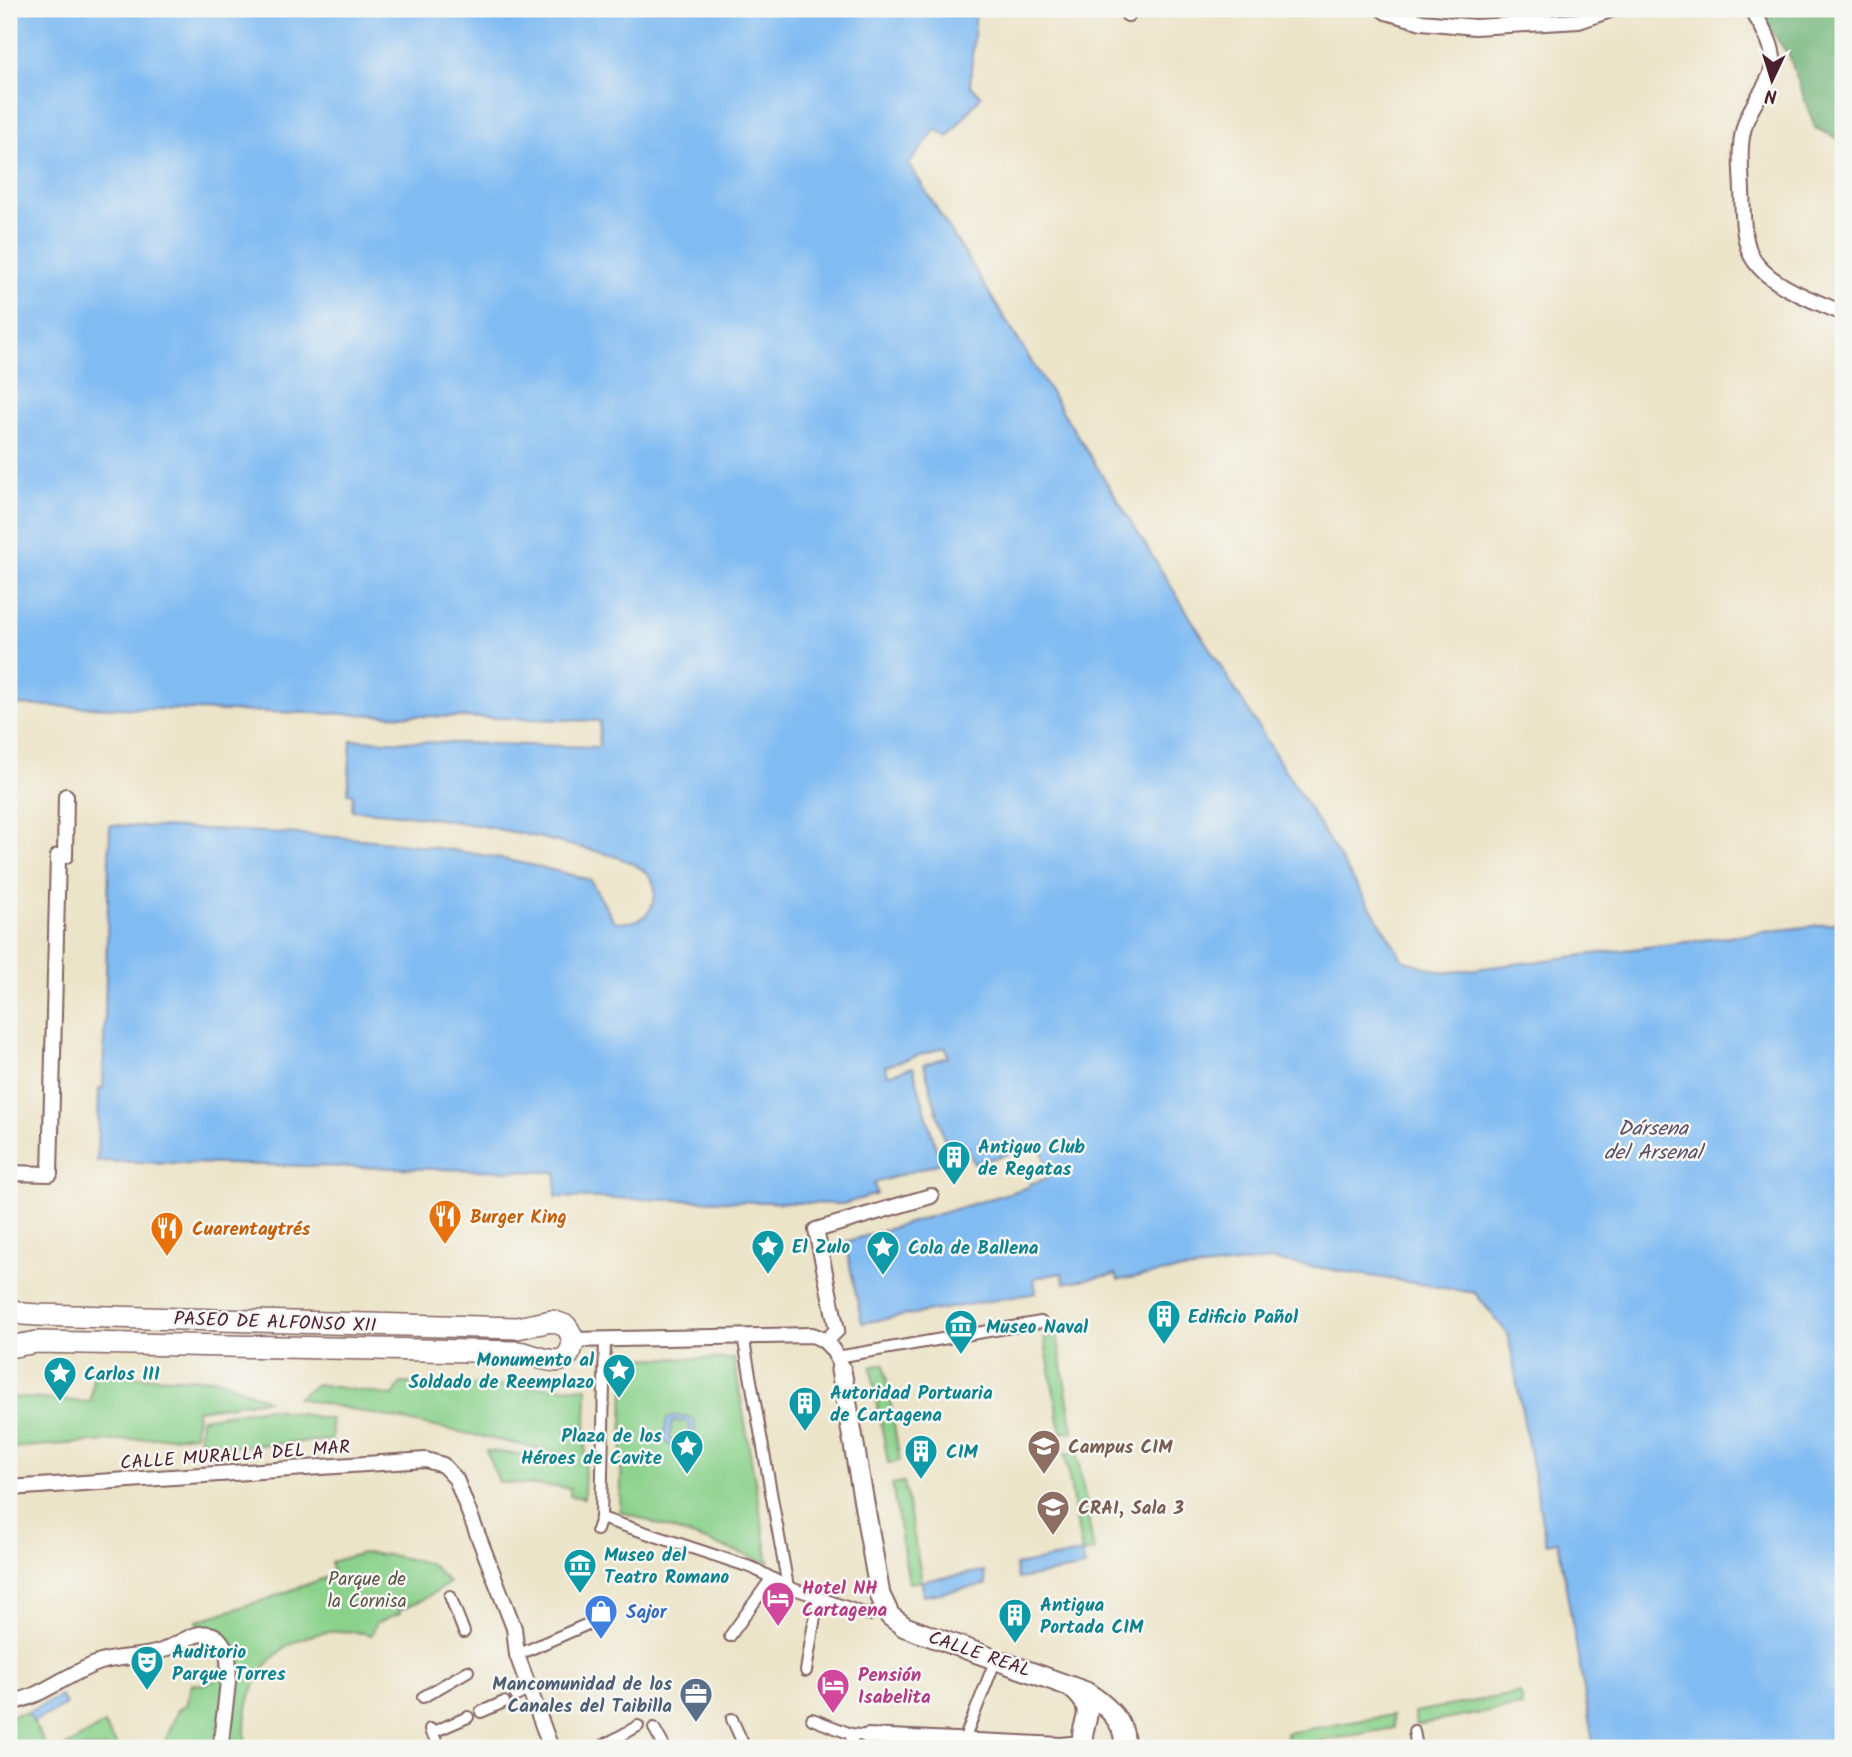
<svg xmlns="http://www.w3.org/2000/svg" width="1852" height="1757" viewBox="0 0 1852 1757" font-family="Kalam,sans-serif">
  <rect width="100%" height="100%" fill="#f6f6f2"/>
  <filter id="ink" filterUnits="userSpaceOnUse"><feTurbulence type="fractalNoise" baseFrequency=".0143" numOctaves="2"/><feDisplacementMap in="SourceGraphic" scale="14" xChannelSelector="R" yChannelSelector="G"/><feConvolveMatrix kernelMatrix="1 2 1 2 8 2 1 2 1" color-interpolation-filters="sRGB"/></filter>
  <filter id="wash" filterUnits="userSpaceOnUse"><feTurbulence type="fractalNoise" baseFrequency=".00686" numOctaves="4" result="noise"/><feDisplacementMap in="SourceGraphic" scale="28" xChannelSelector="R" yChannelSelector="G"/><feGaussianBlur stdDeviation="1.57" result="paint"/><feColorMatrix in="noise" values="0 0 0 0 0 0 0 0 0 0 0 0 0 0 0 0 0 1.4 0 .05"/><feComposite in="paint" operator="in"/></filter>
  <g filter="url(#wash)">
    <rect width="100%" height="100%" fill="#ece4c8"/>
    <g fill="#8ad18b" stroke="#6a785b" stroke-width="2">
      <polygon points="1057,1335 1073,1431 1061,1433 1044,1337"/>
      <polygon points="625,1358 734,1359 769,1563 620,1511"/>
      <polygon points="884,1364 900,1461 888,1463 871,1367"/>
      <polygon points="93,1376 218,1379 267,1400 197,1410 195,1435 9,1448 9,1397 91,1402"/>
      <polygon points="401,1383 587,1388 584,1498 570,1496 570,1488 499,1482 486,1451 546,1457 563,1464 565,1454 297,1398 317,1384 393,1396"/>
      <polygon points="266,1408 331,1419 332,1440 199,1449 201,1418"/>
      <polygon points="1077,1452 1094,1551 1082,1553 1065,1454"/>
      <polygon points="904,1482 922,1581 909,1583 892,1484"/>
      <path d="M362 1553 390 1555 431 1564 449 1583 424 1599 399 1610 400 1613 376 1623 372 1635C293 1617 237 1668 246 1748H162L179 1708 186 1705 192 1684C228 1690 235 1646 199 1638L197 1621 267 1599 333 1575 331 1562Z"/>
      <polygon points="1520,1693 1522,1706 1416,1725 1414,1712"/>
      <polygon points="28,1712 47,1748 9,1748 9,1716"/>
      <polygon points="1392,1715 1394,1728 1288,1747 1286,1733"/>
      <polygon points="104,1724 118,1748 63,1748"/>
    </g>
    <polygon fill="#6fb377" stroke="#5c6951" stroke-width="2" points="1756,9 1843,9 1843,141 1815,128 1789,56"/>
    <g fill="#80bbf2" stroke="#656d8e" stroke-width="2" fill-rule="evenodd">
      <path d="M9 9H976L970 85 981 96 948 137 936 129 909 164 1403 960 1444 973 1843 922V1748H1594L1558 1541 1546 1543 1508 1334 1475 1293 1272 1260 1167 1272 1118 1280 1116 1274 1064 1283 1062 1273 1034 1278 1036 1293 862 1323 845 1242 1029 1187V1184L1046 1179 1049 1174 1041 1148 1036 1146 974 1164 968 1147 948 1153 924 1064 948 1057 945 1047 885 1066 888 1075 913 1067 940 1163 874 1183 877 1194 843 1204 556 1197V1172L97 1161 99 1088H103L110 825C270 832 435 835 590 880L614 921C632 925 650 920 654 899 658 884 649 872 635 865 617 855 594 851 574 846 501 827 427 815 352 810L353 794 348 793 351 740 599 747 600 721 9 705Z"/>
      <path d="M671 1416 690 1417 695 1422 694 1441 689 1446H670L665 1440 666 1421ZM674 1421 687 1422 690 1425 689 1438 687 1441H673L670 1438 671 1424Z"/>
      <polygon points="1082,1553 1085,1567 1018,1579 1015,1565"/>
      <polygon points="984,1571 986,1585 923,1596 922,1581"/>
      <polygon points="61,1696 66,1705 33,1722 28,1712"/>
    </g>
  </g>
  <g filter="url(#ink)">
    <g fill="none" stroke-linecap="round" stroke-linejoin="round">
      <defs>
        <g id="pedestrian">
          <polyline points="743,1336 788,1587"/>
          <polyline points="837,1357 1041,1322"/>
          <polyline points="601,1518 753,1568 788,1587 870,1615 884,1605"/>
          <polyline points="597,1530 601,1518 605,1339"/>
          <polyline points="450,1596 464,1632"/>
          <polyline points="730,1636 771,1579"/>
          <polyline points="517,1655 597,1620"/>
          <polyline points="806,1671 818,1598"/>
          <polyline points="516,1696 529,1690"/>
          <polyline points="423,1697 468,1671"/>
          <polyline points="481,1712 504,1702"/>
          <polyline points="732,1719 745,1748"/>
          <polyline points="812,1719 851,1734 867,1736"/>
          <polyline points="654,1728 665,1748"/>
          <polyline points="430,1729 440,1748"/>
          <polyline points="1414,1731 1417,1748"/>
          <polyline points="431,1733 468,1717"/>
          <polyline points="851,1734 852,1748"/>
          <polyline points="964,1740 996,1659"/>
          <polyline points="599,1748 638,1726"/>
        </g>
        <g id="minor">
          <polyline points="1125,9 1128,14"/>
          <polyline points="1382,9 1386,12 1422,22 1475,27 1579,21 1613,9"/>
          <path d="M1751 9C1762 26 1779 51 1771 73 1765 90 1752 104 1746 121 1738 143 1741 166 1742 190 1743 211 1742 233 1750 253 1763 284 1815 301 1843 313"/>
          <polyline points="9,1173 50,1174 58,856 65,856 66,796"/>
          <path d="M573 1340 812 1335C829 1340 837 1353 841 1370"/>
          <polyline points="826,1341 837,1330 816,1230 931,1196"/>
          <polyline points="9,1488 426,1460 443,1465 456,1479 514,1628 517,1655 551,1748"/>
          <path d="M9 1703C43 1697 69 1672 101 1662 120 1656 141 1658 159 1652 182 1644 213 1614 227 1653 233 1670 221 1725 221 1748"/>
          <polyline points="867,1736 1061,1745 1082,1743"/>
        </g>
        <g id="secondary">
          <path d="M841 1370 880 1595 890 1616 905 1627 1086 1692C1104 1703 1130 1725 1123 1748"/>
          <path d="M1072 1688C1103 1715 1076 1722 1084 1748"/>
        </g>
        <path id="primary" d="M9 1309 23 1314 38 1315 517 1328 552 1321 566 1326C571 1333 574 1339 572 1347 564 1374 535 1353 517 1352L37 1342 9 1347"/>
      </defs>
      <use href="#pedestrian" stroke="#836462" stroke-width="14"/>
      <use href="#minor" stroke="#836462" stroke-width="18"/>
      <use href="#secondary" stroke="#836462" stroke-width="23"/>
      <use href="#primary" stroke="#836462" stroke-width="24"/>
      <use href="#pedestrian" stroke="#fff" stroke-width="10"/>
      <use href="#minor" stroke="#fff" stroke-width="14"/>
      <use href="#secondary" stroke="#fff" stroke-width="19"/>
      <use href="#primary" stroke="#fff" stroke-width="21"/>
    </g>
  </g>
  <defs>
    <symbol id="building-pin" viewBox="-11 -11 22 30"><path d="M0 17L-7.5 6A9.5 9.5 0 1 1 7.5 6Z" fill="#0f9aa8" stroke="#f6f6f2"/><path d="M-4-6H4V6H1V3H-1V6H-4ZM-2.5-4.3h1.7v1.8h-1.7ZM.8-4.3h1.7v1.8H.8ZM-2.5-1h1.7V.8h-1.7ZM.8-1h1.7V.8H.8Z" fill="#fff"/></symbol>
    <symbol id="restaurant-pin" viewBox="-11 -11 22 30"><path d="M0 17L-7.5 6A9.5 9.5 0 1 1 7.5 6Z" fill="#e8710a" stroke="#f6f6f2"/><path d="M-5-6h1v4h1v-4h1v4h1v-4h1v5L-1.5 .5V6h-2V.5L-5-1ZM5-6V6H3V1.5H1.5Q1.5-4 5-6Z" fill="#fff"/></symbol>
    <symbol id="sight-pin" viewBox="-11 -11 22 30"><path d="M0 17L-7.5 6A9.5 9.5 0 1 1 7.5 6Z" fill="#0f9aa8" stroke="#f6f6f2"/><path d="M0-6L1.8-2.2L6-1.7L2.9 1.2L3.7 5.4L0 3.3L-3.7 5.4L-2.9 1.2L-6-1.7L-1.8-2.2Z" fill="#fff"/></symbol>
    <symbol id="museum-pin" viewBox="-11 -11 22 30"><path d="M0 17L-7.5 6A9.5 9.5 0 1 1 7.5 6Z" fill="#0f9aa8" stroke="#f6f6f2"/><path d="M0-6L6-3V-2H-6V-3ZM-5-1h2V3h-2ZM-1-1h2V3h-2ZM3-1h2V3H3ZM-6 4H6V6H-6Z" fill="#fff"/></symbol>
    <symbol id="university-pin" viewBox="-11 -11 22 30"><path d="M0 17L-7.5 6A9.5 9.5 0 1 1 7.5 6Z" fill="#8d6e63" stroke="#f6f6f2"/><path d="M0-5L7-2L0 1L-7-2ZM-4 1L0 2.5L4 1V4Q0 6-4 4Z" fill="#fff"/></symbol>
    <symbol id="hotel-pin" viewBox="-11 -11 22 30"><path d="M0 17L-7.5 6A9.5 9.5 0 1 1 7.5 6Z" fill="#d1479c" stroke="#f6f6f2"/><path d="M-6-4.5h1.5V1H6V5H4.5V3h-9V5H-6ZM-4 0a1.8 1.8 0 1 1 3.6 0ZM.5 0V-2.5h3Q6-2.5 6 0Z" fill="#fff"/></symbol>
    <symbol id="shop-pin" viewBox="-11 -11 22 30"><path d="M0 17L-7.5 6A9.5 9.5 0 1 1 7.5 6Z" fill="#3f7fe0" stroke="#f6f6f2"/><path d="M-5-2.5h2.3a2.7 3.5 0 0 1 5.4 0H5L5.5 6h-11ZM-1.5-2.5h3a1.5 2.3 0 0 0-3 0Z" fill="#fff"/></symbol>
    <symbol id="theatre-pin" viewBox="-11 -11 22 30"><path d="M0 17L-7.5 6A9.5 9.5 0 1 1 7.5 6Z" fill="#0f9aa8" stroke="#f6f6f2"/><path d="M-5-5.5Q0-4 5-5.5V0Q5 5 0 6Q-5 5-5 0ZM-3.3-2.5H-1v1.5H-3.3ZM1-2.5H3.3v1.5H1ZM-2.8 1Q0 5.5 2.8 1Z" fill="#fff"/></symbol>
    <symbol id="office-pin" viewBox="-11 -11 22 30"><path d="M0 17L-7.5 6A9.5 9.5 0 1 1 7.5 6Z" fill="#5c6f8a" stroke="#f6f6f2"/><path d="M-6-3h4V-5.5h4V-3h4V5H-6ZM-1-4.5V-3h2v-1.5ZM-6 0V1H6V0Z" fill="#fff"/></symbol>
  </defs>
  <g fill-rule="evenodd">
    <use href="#building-pin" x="935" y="1138" width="38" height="52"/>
    <use href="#restaurant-pin" x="426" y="1197" width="38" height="52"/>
    <use href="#restaurant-pin" x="148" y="1209" width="38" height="52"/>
    <use href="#sight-pin" x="749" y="1227" width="38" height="52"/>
    <use href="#sight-pin" x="864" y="1228" width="38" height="52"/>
    <use href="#building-pin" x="1145" y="1297" width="38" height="52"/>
    <use href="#museum-pin" x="942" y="1307" width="38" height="52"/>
    <use href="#sight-pin" x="600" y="1351" width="38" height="52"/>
    <use href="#sight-pin" x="41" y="1354" width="38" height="52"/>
    <use href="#building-pin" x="786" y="1384" width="38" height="52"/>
    <use href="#sight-pin" x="668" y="1427" width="38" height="52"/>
    <use href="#university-pin" x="1025" y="1427" width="38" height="52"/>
    <use href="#building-pin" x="902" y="1432" width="38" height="52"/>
    <use href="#university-pin" x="1034" y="1488" width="38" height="52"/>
    <use href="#museum-pin" x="561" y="1546" width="38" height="52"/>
    <use href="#hotel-pin" x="759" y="1579" width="38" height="52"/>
    <use href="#shop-pin" x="582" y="1592" width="38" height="52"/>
    <use href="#building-pin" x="996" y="1596" width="38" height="52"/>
    <use href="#theatre-pin" x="128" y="1643" width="38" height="52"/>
    <use href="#hotel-pin" x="814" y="1666" width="38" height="52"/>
    <use href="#office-pin" x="677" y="1675" width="38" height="52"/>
  </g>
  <g text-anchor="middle" stroke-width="5" stroke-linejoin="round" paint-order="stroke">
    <g font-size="19" font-weight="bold" fill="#0d838f" stroke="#f6f6f2" text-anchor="start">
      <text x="978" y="1153">Antiguo Club<tspan x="978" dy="22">de Regatas</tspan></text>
      <text x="792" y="1253">El Zulo</text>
      <text x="908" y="1254">Cola de Ballena</text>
      <text x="1188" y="1323">Edificio Pañol</text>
      <text x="986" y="1333">Museo Naval</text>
      <text x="594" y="1366" text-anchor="end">Monumento al<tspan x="594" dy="22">Soldado de Reemplazo</tspan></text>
      <text x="84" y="1380">Carlos III</text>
      <text x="830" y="1399">Autoridad Portuaria<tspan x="830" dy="22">de Cartagena</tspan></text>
      <text x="662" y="1442" text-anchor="end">Plaza de los<tspan x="662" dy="22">Héroes de Cavite</tspan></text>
      <text x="946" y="1458">CIM</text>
      <text x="604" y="1561">Museo del<tspan x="604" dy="22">Teatro Romano</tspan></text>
      <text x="1040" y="1611">Antigua<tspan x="1040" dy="22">Portada CIM</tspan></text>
      <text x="172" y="1658">Auditorio<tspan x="172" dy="22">Parque Torres</tspan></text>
    </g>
    <g font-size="19" font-weight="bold" fill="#c56008" stroke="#f6f6f2" text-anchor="start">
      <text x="470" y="1223">Burger King</text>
      <text x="192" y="1235">Cuarentaytrés</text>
    </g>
    <g font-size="19" fill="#4a1f2b" stroke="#f6f6f2">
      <text transform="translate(275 1321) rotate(2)" y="7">PASEO DE ALFONSO XII</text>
      <text transform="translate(235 1454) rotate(-4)" y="7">CALLE MURALLA DEL MAR</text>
      <text transform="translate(980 1653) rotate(19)" y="7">CALLE REAL</text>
    </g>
    <g font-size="19" font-weight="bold" fill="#785e54" stroke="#f6f6f2" text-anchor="start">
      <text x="1068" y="1453">Campus CIM</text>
      <text x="1078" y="1514">CRAI, Sala 3</text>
    </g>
    <g font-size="19" fill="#5d5448" stroke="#f6f6f2">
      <text x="367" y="1585">Parque de<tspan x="367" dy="22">la Cornisa</tspan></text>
    </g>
    <g font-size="19" font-weight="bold" fill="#b23c85" stroke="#f6f6f2" text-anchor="start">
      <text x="802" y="1594">Hotel NH<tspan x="802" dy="22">Cartagena</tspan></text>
      <text x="858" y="1681">Pensión<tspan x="858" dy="22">Isabelita</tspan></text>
    </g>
    <g font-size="19" font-weight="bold" fill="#366cbe" stroke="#f6f6f2" text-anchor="start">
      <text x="626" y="1618">Sajor</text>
    </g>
    <g font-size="19" font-weight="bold" fill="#4e5e75" stroke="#f6f6f2" text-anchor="end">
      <text x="672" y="1690">Mancomunidad de los<tspan x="672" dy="22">Canales del Taibilla</tspan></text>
    </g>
    <g font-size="21" font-style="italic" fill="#5a4e67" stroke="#f6f6f2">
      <text x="1653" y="1135">Dársena<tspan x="1653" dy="24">del Arsenal</tspan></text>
    </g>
  </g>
  <rect width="1852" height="1757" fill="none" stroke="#f6f6f2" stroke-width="35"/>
  <g transform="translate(1772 80) rotate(184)" stroke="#f6f6f2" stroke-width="5" paint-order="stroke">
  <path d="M0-5L12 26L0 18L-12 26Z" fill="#4a1f2b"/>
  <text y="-10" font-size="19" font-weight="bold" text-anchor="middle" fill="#4a1f2b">N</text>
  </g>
</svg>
